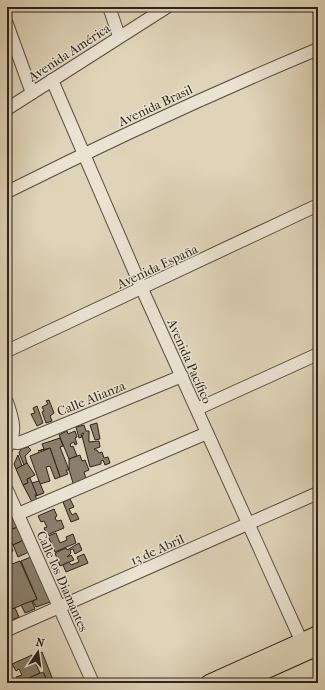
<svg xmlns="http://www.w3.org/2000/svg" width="325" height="690" viewBox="0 0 325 690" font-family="'IM FELL French Canon',serif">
  <rect width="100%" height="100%" fill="#dfd4b9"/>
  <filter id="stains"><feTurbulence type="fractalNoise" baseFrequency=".005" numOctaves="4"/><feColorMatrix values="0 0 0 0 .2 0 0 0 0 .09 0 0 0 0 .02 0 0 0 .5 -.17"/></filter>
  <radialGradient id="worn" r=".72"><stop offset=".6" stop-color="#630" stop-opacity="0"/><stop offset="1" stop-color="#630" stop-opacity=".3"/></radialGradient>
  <g fill="#8a7f6c" stroke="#2e2219">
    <polygon points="49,400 54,413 50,416 52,421 46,423 42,412 44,411 42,407 48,404 46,401"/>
    <polygon points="37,406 43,423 37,426 31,414 35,413 33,408"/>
    <polygon points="97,423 100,439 95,440 90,425"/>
    <polygon points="84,425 86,431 89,431 89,442 99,441 100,447 94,449 95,450 97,450 99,453 102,452 104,458 108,457 110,463 105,465 103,460 101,461 101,464 90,467 82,436 84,433 81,434 82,437 79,438 76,427"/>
    <polygon points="67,431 68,434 75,431 77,437 75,438 77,444 75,445 74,442 70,444 71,447 73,446 77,456 69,459 59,435"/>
    <polygon points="60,438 63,446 60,447 69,470 66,470 68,474 60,477 50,448 38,451 44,449 42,444"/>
    <polygon points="28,447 31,450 25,456 27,463 24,465 19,453 21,449"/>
    <polygon points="50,448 60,477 55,479 50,466 46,467 50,481 40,484 30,456"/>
    <polygon points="18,455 22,466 16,469 14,464"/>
    <polygon points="80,455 82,461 85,460 89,470 84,472 87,482 74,486 69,470 69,459"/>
    <polygon points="27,463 35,475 27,479 28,483 23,485 16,469"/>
    <polygon points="30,478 37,495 35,495 37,500 32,502 23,485 28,483 27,479"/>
    <polygon points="39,481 44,493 36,496 37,495 32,483"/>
    <polygon points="70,499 74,507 69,509 72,515 76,513 79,519 71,522 63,502"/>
    <polygon points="54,509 57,516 55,517 56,520 58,521 61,520 64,528 47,535 44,528 47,527 44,521 41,522 38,516"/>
    <polygon points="12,514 18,527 7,531 7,516"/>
    <polygon points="18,527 24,540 13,545 7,531"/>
    <polygon points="56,533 60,543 67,540 66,537 73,534 76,543 55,552 48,536"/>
    <polygon points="7,537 13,551 7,554"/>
    <polygon points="24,540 29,552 18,557 13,545"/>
    <polygon points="79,543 82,550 75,554 73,549 70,550 71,553 67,557 71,555 74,560 60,566 55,553 66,548 67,550"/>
    <polygon points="84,554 88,563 66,572 63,565 69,562 71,565 79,562 77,557"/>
    <polygon points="31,557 50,602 36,607 33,601 37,599 21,561"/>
    <polygon points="20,561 37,599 7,611 7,566"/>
    <polygon points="32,601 35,609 25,613 21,605"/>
    <polygon points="15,608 19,617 7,622 7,611"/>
    <polygon points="42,652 53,680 48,683 38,659 40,658 38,654"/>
    <polygon points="32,655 40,673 19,683 16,677 22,675 19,669 16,671 12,664"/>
    <polygon points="43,672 48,683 25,683 24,680"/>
  </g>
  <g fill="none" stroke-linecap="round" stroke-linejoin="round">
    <defs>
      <g id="minor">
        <polyline points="109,7 119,36"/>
        <polyline points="7,24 32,93"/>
        <polyline points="52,80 142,289 305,649"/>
        <polyline points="7,109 167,7"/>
        <path d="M7 192C109 141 213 93 318 49"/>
        <polyline points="7,351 318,205"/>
        <path d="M7 402C12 417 18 433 7 447"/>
        <polyline points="197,409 318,354"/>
        <polyline points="11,442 18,443 24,441 182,376"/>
        <polyline points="7,490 93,683"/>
        <polyline points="18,514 207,433"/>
        <polyline points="7,630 318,493"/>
      </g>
      <g id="major">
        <polyline points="209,683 318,634"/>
        <polyline points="238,683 318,647"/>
      </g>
    </defs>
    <use href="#minor" stroke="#5a4e41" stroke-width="14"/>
    <use href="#major" stroke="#2e2219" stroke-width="18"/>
    <use href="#minor" stroke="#eae3d2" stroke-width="12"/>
    <use href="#major" stroke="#dfd4b9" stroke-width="16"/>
  </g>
  <g text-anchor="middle" stroke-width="3" stroke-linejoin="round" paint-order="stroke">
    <g font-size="13" fill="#2e2219" stroke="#eae3d2">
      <text transform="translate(69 52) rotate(-33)" y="5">Avenida América</text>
      <text transform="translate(155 105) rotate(-25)" y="5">Avenida Brasil</text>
      <text transform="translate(157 266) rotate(-25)" y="5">Avenida España</text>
      <text transform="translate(190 361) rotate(66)" y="5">Avenida Pacífico</text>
      <text transform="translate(91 398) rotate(-22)" y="5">Calle Alianza</text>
      <text transform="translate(157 549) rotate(-24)" y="5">13 de Abril</text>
      <text transform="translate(63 581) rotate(66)" y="5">Calle los Diamantes</text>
    </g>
  </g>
  <rect width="325" height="690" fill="none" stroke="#dfd4b9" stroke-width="24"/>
  <rect x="8" y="8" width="309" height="674" fill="none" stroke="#2e2219" stroke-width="2"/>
  <rect x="12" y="12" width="301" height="666" fill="none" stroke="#2e2219"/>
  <g transform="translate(38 652) rotate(13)" stroke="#eae3d2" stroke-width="3" paint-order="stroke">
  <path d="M0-3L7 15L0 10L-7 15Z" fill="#2e2219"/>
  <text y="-6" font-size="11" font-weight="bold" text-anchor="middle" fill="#2e2219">N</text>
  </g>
  <rect width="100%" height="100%" filter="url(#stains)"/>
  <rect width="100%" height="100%" fill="url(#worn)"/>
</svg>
